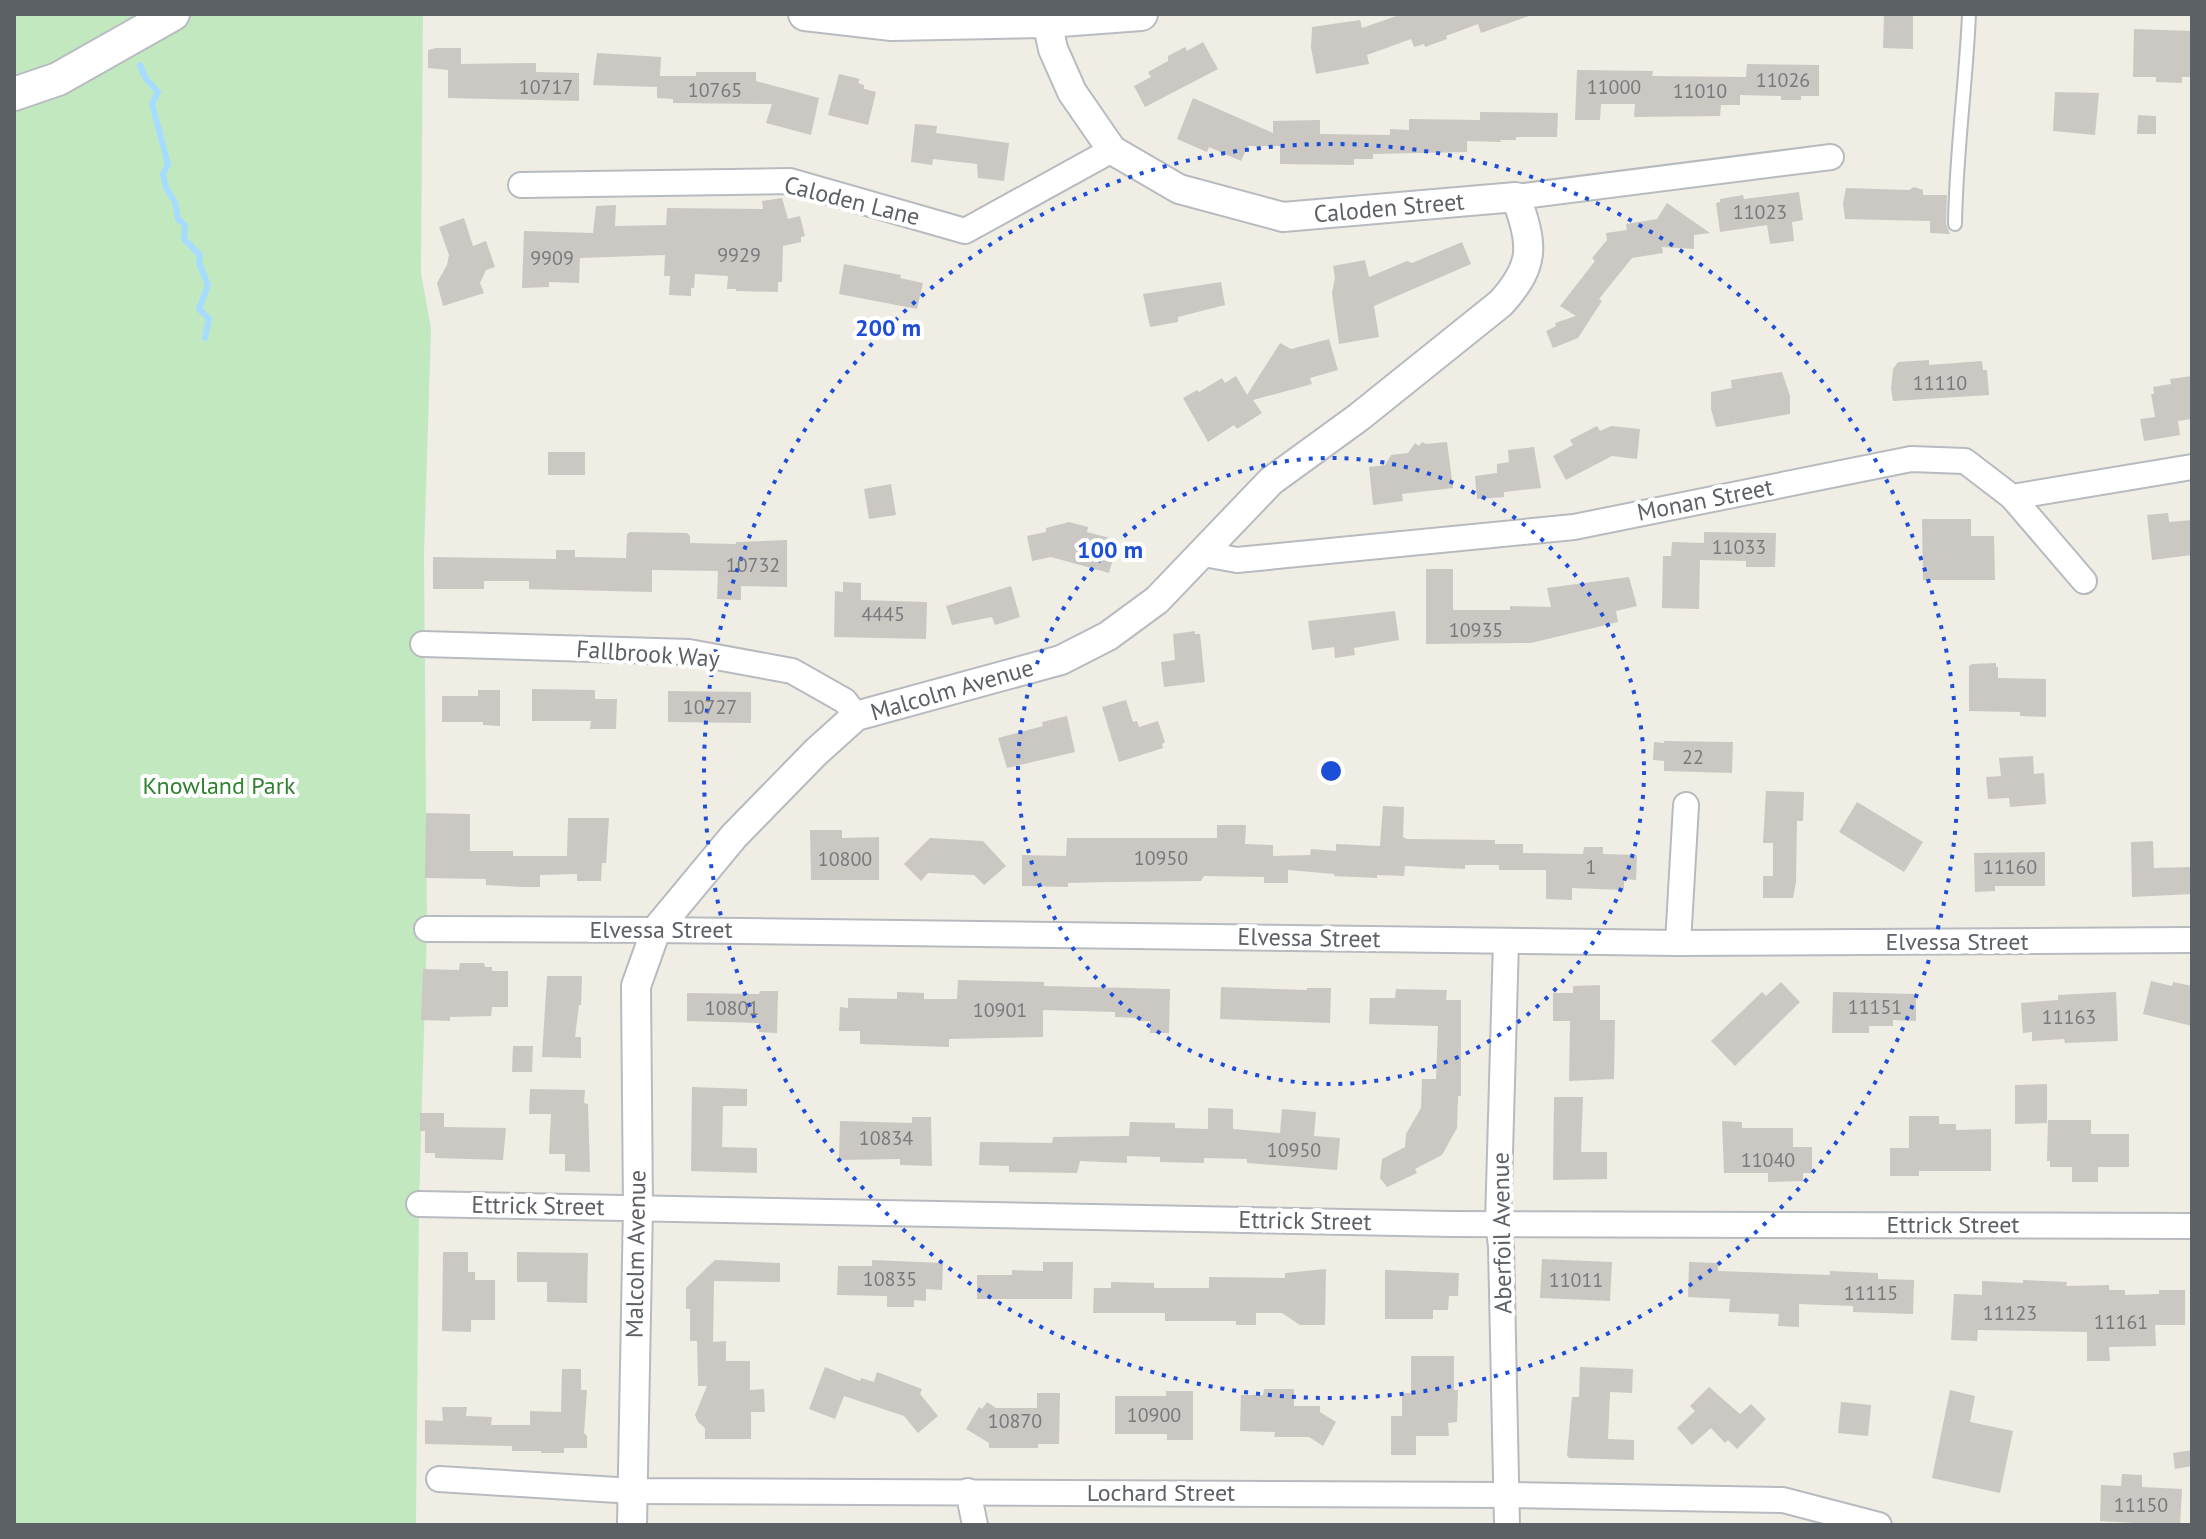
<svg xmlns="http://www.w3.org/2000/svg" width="2206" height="1539" viewBox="0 0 2206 1539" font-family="'PT Sans',sans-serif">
  <rect width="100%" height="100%" fill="#f0ede5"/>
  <polygon fill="#c2e8c0" points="14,14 423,14 421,273 431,329 424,553 427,929 419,1204 416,1525 14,1525"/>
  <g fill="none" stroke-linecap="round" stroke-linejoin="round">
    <polyline stroke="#a5dcff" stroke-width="6" points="140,65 146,79 158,92 152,104 168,164 163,174 166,188 175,202 178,219 185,225 184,239 200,255 199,263 208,285 199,309 209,319 205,338"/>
  </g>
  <g fill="#cbc7c2">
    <polygon points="1402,14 1528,14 1529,16 1481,33 1478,24 1446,36 1447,39 1425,47 1424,44 1414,47 1411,39 1367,55 1369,64 1316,74 1311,48 1312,27 1360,20 1362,28"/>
    <polygon points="1884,14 1913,14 1913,49 1883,48"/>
    <polygon points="2134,29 2192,31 2192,77 2182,77 2182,83 2156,82 2156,77 2133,77"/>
    <polygon points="1203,42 1218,69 1145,107 1134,86 1151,77 1148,72 1168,61 1168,56 1185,47 1187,51"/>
    <polygon points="436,48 461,48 461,64 536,63 536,72 579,73 579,101 448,98 448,70 428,68 428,50"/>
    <polygon points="597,53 661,57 660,76 696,76 696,72 756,72 756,81 819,98 811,135 766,123 772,104 673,103 673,99 657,98 657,87 593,85"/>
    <polygon points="1747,64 1819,65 1819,96 1801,96 1801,100 1781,100 1781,96 1740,95 1740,105 1721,105 1720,116 1634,117 1635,104 1601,104 1600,120 1575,120 1577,70 1653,71 1652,76 1746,77"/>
    <polygon points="839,74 860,79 858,83 864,85 864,89 876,92 868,125 828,115"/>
    <polygon points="2055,92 2099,93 2095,135 2053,131"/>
    <polygon points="1193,98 1273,133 1273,121 1320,120 1320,134 1390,135 1390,129 1409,130 1409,119 1480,120 1480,112 1558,113 1557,137 1516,137 1516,140 1500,140 1501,142 1467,141 1467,152 1373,154 1373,159 1354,159 1354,165 1280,164 1280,146 1248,146 1241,161 1209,147 1207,152 1177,139"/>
    <polygon points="2138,115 2156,116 2156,134 2137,134"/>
    <polygon points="915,124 937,126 936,133 1009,143 1004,181 978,178 977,164 933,159 932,165 911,162"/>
    <polygon points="1914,187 1923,190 1923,195 1947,195 1946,224 1950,234 1930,233 1930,221 1845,219 1843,203 1846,188 1909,190"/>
    <polygon points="1799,192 1803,220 1792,222 1794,241 1770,244 1767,225 1720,232 1716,203 1720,202 1720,199 1743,195 1744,199"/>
    <polygon points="782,198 788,219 800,216 805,236 801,237 801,242 783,246 782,282 778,282 778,292 736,291 736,289 727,289 728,276 695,274 694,288 691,288 691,296 669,295 670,276 664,276 665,255 580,258 579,283 549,282 549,287 522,288 524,231 593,233 596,206 616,205 615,226 666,225 667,208 763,209 762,201"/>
    <polygon points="1667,203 1710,233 1694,235 1694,249 1662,247 1663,253 1632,258 1599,299 1602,301 1578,338 1553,348 1546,331 1556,326 1555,323 1576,316 1560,306 1595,261 1592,258 1607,240 1606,233 1627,230 1626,224 1657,219"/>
    <polygon points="464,218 473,246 486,241 495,267 486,270 480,283 484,293 443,306 437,283 447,265 449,255 439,227"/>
    <polygon points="1462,242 1471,264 1374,306 1379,337 1339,344 1332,293 1335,278 1333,266 1365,260 1369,277 1407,261 1412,263"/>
    <polygon points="844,264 901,275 900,278 923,283 917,309 839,294"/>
    <polygon points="1221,282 1225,305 1178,317 1178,322 1150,327 1143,294"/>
    <polygon points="1329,339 1338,370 1310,378 1312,384 1253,400 1262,413 1237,429 1234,425 1208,442 1183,398 1197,390 1199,392 1222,378 1225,383 1236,376 1247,395 1280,343 1291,349"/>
    <polygon points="1929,360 1929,365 1982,361 1983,370 1987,370 1989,395 1893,401 1891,389 1893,369 1898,362"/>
    <polygon points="1782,372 1790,396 1790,414 1716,427 1711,409 1711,392 1732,388 1731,380"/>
    <polygon points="2192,376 2192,419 2178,421 2180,435 2144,441 2140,419 2155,417 2151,394 2154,394 2153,387 2171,384 2170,379"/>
    <polygon points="1597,426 1600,431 1611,426 1640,429 1637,459 1612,456 1566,480 1553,456 1573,445 1570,440"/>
    <polygon points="1422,442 1426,444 1447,442 1453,488 1402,494 1403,501 1373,505 1369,467 1385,465 1391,455 1408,453 1415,443 1419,446"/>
    <polygon points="1534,447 1541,488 1504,492 1504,497 1477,499 1475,476 1497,473 1497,464 1509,462 1508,450"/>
    <rect x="548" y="452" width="37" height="23"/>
    <polygon points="891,484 896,515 869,519 864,489"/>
    <polygon points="2168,513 2169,522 2192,520 2192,555 2152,560 2147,515"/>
    <polygon points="1922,519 1971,519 1971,536 1994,536 1995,580 1923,580"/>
    <polygon points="1069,522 1088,527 1087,532 1118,540 1109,573 1051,557 1032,561 1027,536 1046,532 1046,528"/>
    <polygon points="630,532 687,533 690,536 690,543 736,544 736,542 787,540 787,587 741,586 741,600 717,599 718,571 652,570 652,592 529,589 529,581 484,581 484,589 433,589 433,557 556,559 556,550 575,550 575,557 626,558 627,534"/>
    <polygon points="1704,532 1776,533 1775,567 1746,567 1746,561 1700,560 1699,609 1662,608 1663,556 1671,556 1672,542 1704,543"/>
    <polygon points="1426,569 1453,569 1453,610 1510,610 1510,606 1551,607 1547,588 1629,577 1637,606 1616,611 1618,622 1531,643 1426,644"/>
    <polygon points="843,582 861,583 861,600 927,602 926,639 834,637 835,591 843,592"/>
    <polygon points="1011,586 1020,617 995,625 992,617 952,625 946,606"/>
    <polygon points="1395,611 1399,640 1354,648 1355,655 1335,658 1334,647 1312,650 1308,621"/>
    <polygon points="1195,631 1195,634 1200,634 1205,682 1164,687 1161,662 1175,660 1173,634"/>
    <polygon points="1996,663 1996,667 1998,667 1998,678 2046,679 2046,717 2020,716 2020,712 1969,711 1969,666 1972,664"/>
    <polygon points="532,689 595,690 595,699 617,699 616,729 590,729 591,721 532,721"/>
    <polygon points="478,690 500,690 500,726 483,725 483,722 442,722 442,696 478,696"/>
    <polygon points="668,691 751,692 751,723 668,722"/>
    <polygon points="1126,700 1133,722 1137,721 1139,727 1158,721 1165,742 1162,744 1163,748 1119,762 1102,707"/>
    <polygon points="1067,716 1075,752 1007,768 998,738 1043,726 1042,722"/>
    <polygon points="1664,741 1733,742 1732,773 1664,771 1664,761 1653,760 1654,742 1664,743"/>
    <polygon points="2033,756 2034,774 2044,773 2046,804 2010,807 2009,798 1988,799 1986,777 2001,776 1999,758"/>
    <polygon points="1766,791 1804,792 1803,821 1797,821 1796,882 1793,898 1763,898 1763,876 1773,876 1773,843 1763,843"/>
    <polygon points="1857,802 1923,842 1904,872 1839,832"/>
    <polygon points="1383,806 1404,807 1403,837 1407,839 1495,840 1495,844 1523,844 1523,853 1583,854 1584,847 1603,847 1603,854 1637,855 1636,880 1624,879 1624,890 1572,888 1572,900 1546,899 1546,870 1499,870 1499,865 1465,865 1465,869 1405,866 1404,876 1377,875 1377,878 1334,876 1334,874 1288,870 1288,883 1264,883 1264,877 1204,876 1201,881 1110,882 1068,883 1068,887 1022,886 1022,855 1066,856 1067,838 1217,838 1217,825 1246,825 1245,844 1273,845 1273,856 1310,855 1311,849 1336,851 1336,844 1380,846"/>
    <polygon points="426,813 470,814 470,851 513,851 513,856 567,856 568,818 609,818 606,863 602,863 601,881 577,881 577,874 540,875 540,887 523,887 486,885 486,879 425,878"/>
    <polygon points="810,830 842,830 842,838 879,837 879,880 811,880"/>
    <polygon points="930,838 983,841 1006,866 984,885 974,875 928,873 921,881 904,864"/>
    <polygon points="2153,841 2154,868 2190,867 2192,894 2132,897 2131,842"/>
    <polygon points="2045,852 2045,886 1995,886 1995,891 1975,892 1974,853"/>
    <polygon points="460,963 484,963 485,967 492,967 492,971 508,971 508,1007 492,1007 491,1016 450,1017 450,1021 421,1020 423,969 459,970"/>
    <polygon points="547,976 582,976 581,1005 579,1005 575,1037 581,1037 581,1058 542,1057"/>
    <polygon points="958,980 1044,982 1044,986 1170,989 1169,1033 1150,1033 1150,1021 1139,1021 1139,1018 1115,1017 1115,1012 1043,1010 1043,1037 949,1039 949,1047 860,1044 860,1031 839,1031 840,1007 848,1008 848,998 897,999 897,992 924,993 924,999 957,999"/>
    <polygon points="2151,981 2172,986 2173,982 2192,986 2192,1026 2143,1014"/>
    <polygon points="1781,982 1800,1002 1735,1066 1711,1041 1762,992 1766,996"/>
    <polygon points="1600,985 1600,1020 1615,1020 1614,1079 1569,1081 1570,1021 1553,1021 1553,993 1573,993 1573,986"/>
    <polygon points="1221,987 1307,990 1307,988 1331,988 1330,1023 1220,1019"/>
    <polygon points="1396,989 1447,990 1446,1000 1461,1000 1461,1096 1458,1096 1457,1128 1442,1155 1415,1169 1417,1173 1387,1187 1380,1178 1382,1159 1405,1147 1406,1134 1421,1108 1422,1079 1436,1079 1438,1026 1369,1024 1370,998 1395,998"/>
    <polygon points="760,991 778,991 777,1033 759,1032 759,1023 687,1021 687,993 759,994"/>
    <polygon points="1833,992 1916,994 1916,1021 1893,1020 1893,1026 1869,1026 1869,1033 1832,1033"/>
    <polygon points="2116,992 2118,1041 2065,1043 2064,1039 2032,1041 2032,1032 2023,1033 2021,1003 2058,1000 2058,995"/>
    <polygon points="513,1046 533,1046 532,1072 512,1072"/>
    <polygon points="2047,1084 2047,1123 2015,1124 2015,1085"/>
    <polygon points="692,1087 747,1089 747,1106 723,1106 722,1147 757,1148 757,1173 691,1171"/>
    <polygon points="530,1089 585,1090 584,1103 588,1104 590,1172 565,1171 565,1154 549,1154 551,1114 529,1114"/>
    <polygon points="1554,1097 1583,1097 1581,1152 1607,1152 1607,1179 1553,1180"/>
    <polygon points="1208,1108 1233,1109 1233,1129 1280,1133 1282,1109 1316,1112 1314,1136 1340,1138 1337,1170 1247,1163 1247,1159 1204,1158 1204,1163 1160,1162 1160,1157 1127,1156 1127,1163 1080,1161 1077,1173 1009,1172 1009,1166 979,1165 980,1142 1052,1143 1053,1137 1129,1136 1130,1122 1175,1123 1175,1128 1208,1129"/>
    <polygon points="420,1113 444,1113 444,1127 506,1128 503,1160 435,1158 435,1153 425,1153 425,1131 420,1131"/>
    <polygon points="1909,1116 1939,1116 1939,1124 1956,1124 1956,1130 1991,1129 1991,1171 1919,1171 1919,1176 1890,1176 1890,1148 1909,1148"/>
    <polygon points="912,1117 931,1117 932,1166 900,1165 900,1159 839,1160 840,1121 912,1123"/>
    <polygon points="2048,1120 2091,1120 2091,1134 2129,1134 2129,1167 2098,1167 2098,1182 2072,1182 2072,1167 2050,1167 2050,1161 2047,1161"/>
    <polygon points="1722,1121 1742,1122 1742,1128 1793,1128 1793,1147 1812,1147 1812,1173 1803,1173 1803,1181 1768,1182 1768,1173 1724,1173"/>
    <polygon points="443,1252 468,1252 468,1272 475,1272 475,1280 495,1280 495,1320 471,1320 471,1332 442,1331"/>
    <polygon points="517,1252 588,1253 587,1303 547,1302 547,1282 517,1282"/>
    <polygon points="1542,1259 1612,1262 1610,1301 1540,1298"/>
    <polygon points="715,1260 780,1263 780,1282 714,1281 713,1342 726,1341 726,1361 750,1361 750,1390 764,1389 765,1412 751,1412 751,1439 705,1439 705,1428 698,1422 695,1415 707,1386 698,1386 697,1341 690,1341 690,1309 686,1309 686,1288"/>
    <polygon points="872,1260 943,1263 942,1290 926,1289 926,1301 914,1300 914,1307 887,1307 887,1296 837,1295 838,1266 872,1266"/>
    <polygon points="1043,1262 1073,1262 1072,1299 977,1299 977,1275 1012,1275 1012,1270 1043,1271"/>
    <polygon points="1689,1262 1718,1263 1718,1271 1830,1275 1830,1271 1878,1273 1878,1279 1914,1280 1913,1314 1853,1312 1853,1306 1799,1304 1799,1327 1778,1326 1779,1314 1729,1312 1730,1299 1688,1297"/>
    <polygon points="1326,1269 1325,1325 1300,1325 1282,1313 1256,1313 1256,1325 1236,1325 1236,1321 1165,1321 1165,1313 1093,1313 1094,1288 1111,1288 1111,1282 1154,1283 1154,1288 1209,1288 1209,1277 1285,1278 1285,1273"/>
    <polygon points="1385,1270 1459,1273 1458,1296 1449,1296 1448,1310 1433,1310 1433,1319 1385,1319"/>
    <polygon points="2023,1280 2067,1282 2066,1286 2109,1285 2109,1290 2125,1290 2125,1295 2159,1294 2159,1290 2185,1290 2185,1325 2155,1325 2156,1346 2109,1347 2110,1361 2087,1361 2087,1332 1978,1330 1977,1341 1951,1340 1954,1294 1982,1295 1982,1281 2023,1283"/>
    <polygon points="1411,1356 1454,1356 1454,1390 1458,1390 1457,1422 1448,1423 1449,1436 1416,1436 1416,1455 1391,1455 1391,1416 1402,1416 1402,1393 1411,1393"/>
    <polygon points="825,1367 860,1381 861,1378 874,1382 877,1372 922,1389 920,1394 938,1416 918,1433 904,1416 844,1396 835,1419 809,1409"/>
    <polygon points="1580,1367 1633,1369 1632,1393 1610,1392 1608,1439 1634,1440 1634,1460 1569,1458 1567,1455 1572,1397 1579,1397"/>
    <polygon points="562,1369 581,1369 581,1390 587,1390 584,1433 587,1436 587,1448 564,1448 564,1453 541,1453 541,1451 512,1451 512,1446 425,1444 425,1420 443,1421 442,1407 467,1407 466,1416 492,1417 491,1425 530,1425 530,1411 561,1412"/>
    <polygon points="1709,1387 1740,1414 1751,1404 1766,1419 1737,1449 1728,1440 1725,1443 1711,1428 1692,1445 1677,1428 1695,1411 1690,1406"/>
    <polygon points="1264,1389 1294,1389 1294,1406 1320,1406 1320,1412 1336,1422 1323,1446 1309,1437 1274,1437 1275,1432 1240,1431 1241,1395 1263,1395"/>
    <polygon points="1950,1390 1975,1396 1970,1422 2013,1431 2000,1493 1932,1478"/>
    <polygon points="1166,1391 1193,1391 1193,1440 1167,1440 1167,1434 1115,1434 1115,1396 1166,1396"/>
    <polygon points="1037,1393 1060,1393 1059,1444 1038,1444 1038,1448 989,1448 989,1443 966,1429 979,1407 982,1409 987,1402 996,1408 1037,1408"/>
    <polygon points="1841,1402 1871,1405 1868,1436 1838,1433"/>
    <polygon points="2192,1450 2192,1466 2175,1469 2173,1453"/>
    <polygon points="2122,1474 2142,1475 2142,1487 2182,1489 2180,1525 2136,1525 2136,1523 2100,1521 2101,1485 2121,1486"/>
  </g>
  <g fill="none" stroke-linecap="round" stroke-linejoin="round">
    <defs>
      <path id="service" d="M1955 224C1956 153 1966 84 1969 14"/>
      <g id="minor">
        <polyline points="521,185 790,181 965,231 1112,150"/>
        <polyline points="1516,197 1831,157"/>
        <polyline points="2012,497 2084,581"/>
        <polyline points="1204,554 1237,560 1574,527 1911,459 1965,461 2012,497 2192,467"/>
        <polyline points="423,644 689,652 792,671 845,701 856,716"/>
        <polyline points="427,929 656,930 1678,943 2192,940"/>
        <polyline points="1506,941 1498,1223 1501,1246 1507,1525"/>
        <polyline points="1678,943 1686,805"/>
        <polyline points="419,1204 1450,1224 2192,1226"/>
        <polyline points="439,1479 633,1491 1506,1495 1783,1500 1879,1525"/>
        <polyline points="968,1491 975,1525"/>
      </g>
      <path id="tertiary" d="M632 1525 638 1207 636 986 656 930 734 836 816 752 856 716 1061 660 1108 636 1157 600 1271 481 1359 417 1501 303C1536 264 1533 245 1516 197L1283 217 1179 189 1112 150 1072 92 1053 49 1047 21 1049 14"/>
      <g id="secondary">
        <polyline points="805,14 892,24 1047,21 1141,14"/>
        <polyline points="14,94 58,79 173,14"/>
      </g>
    </defs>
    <use href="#service" stroke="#b7bbbf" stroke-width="16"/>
    <use href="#minor" stroke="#b7bbbf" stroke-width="28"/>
    <use href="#tertiary" stroke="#b7bbbf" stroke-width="32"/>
    <use href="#secondary" stroke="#b8bcc1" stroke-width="36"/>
    <use href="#service" stroke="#fff" stroke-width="12"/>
    <use href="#minor" stroke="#fff" stroke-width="24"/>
    <use href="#tertiary" stroke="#fff" stroke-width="28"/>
    <use href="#secondary" stroke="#fff" stroke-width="32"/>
  </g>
  <g fill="none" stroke="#1d4ed8" stroke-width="4" stroke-dasharray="4 8">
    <circle cx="1331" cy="771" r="313"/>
    <circle cx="1331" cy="771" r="627"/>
  </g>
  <g text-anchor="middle" stroke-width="8" stroke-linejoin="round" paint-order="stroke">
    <g font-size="20" fill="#787a7d">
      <text x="1783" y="87">11026</text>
      <text x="546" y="94">10717</text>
      <text x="1614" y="94">11000</text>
      <text x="715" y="97">10765</text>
      <text x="1700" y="98">11010</text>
      <text x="1760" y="219">11023</text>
      <text x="739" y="262">9929</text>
      <text x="552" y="265">9909</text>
      <text x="1940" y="390">11110</text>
      <text x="1739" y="554">11033</text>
      <text x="753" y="572">10732</text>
      <text x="883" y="621">4445</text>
      <text x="1476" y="637">10935</text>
      <text x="710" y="714">10727</text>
      <text x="1693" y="764">22</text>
      <text x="1161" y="865">10950</text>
      <text x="845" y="866">10800</text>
      <text x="1591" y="874">1</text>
      <text x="2010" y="874">11160</text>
      <text x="1875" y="1014">11151</text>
      <text x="732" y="1015">10801</text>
      <text x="1000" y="1017">10901</text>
      <text x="2069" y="1024">11163</text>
      <text x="886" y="1145">10834</text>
      <text x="1294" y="1157">10950</text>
      <text x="1768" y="1167">11040</text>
      <text x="890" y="1286">10835</text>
      <text x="1576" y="1287">11011</text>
      <text x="1871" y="1300">11115</text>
      <text x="2010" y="1320">11123</text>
      <text x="2121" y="1329">11161</text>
      <text x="1154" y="1422">10900</text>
      <text x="1015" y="1428">10870</text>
      <text x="2141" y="1512">11150</text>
    </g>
    <g font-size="24" fill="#5c6166" stroke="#fff">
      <text transform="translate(852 201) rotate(14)" y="8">Caloden Lane</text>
      <text transform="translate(1389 208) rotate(-5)" y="8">Caloden Street</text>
      <text transform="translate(1705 500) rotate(-11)" y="8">Monan Street</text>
      <text transform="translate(648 654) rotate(4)" y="8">Fallbrook Way</text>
      <text transform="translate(952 690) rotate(-16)" y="8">Malcolm Avenue</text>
      <text x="661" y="938">Elvessa Street</text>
      <text transform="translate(1309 938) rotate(1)" y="8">Elvessa Street</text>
      <text x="1957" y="950">Elvessa Street</text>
      <text transform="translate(538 1206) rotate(1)" y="8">Ettrick Street</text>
      <text transform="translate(1305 1221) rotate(1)" y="8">Ettrick Street</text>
      <text x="1953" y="1233">Ettrick Street</text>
      <text transform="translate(1502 1233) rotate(-91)" y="8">Aberfoil Avenue</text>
      <text transform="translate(636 1254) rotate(-89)" y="8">Malcolm Avenue</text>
      <text x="1161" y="1501">Lochard Street</text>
    </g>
    <g font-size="24" fill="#308230" stroke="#fff">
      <text x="219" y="794">Knowland Park</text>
    </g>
  </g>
  <circle cx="1331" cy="771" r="12" fill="#1d4ed8" stroke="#fff" stroke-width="4"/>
  <g font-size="24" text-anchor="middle" font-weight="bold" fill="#1d4ed8" stroke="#fff" stroke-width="8" stroke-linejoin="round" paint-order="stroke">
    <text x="888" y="336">200 m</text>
    <text x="1110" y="558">100 m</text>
  </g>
  <rect width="2206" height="1539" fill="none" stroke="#5c6166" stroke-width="32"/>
</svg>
